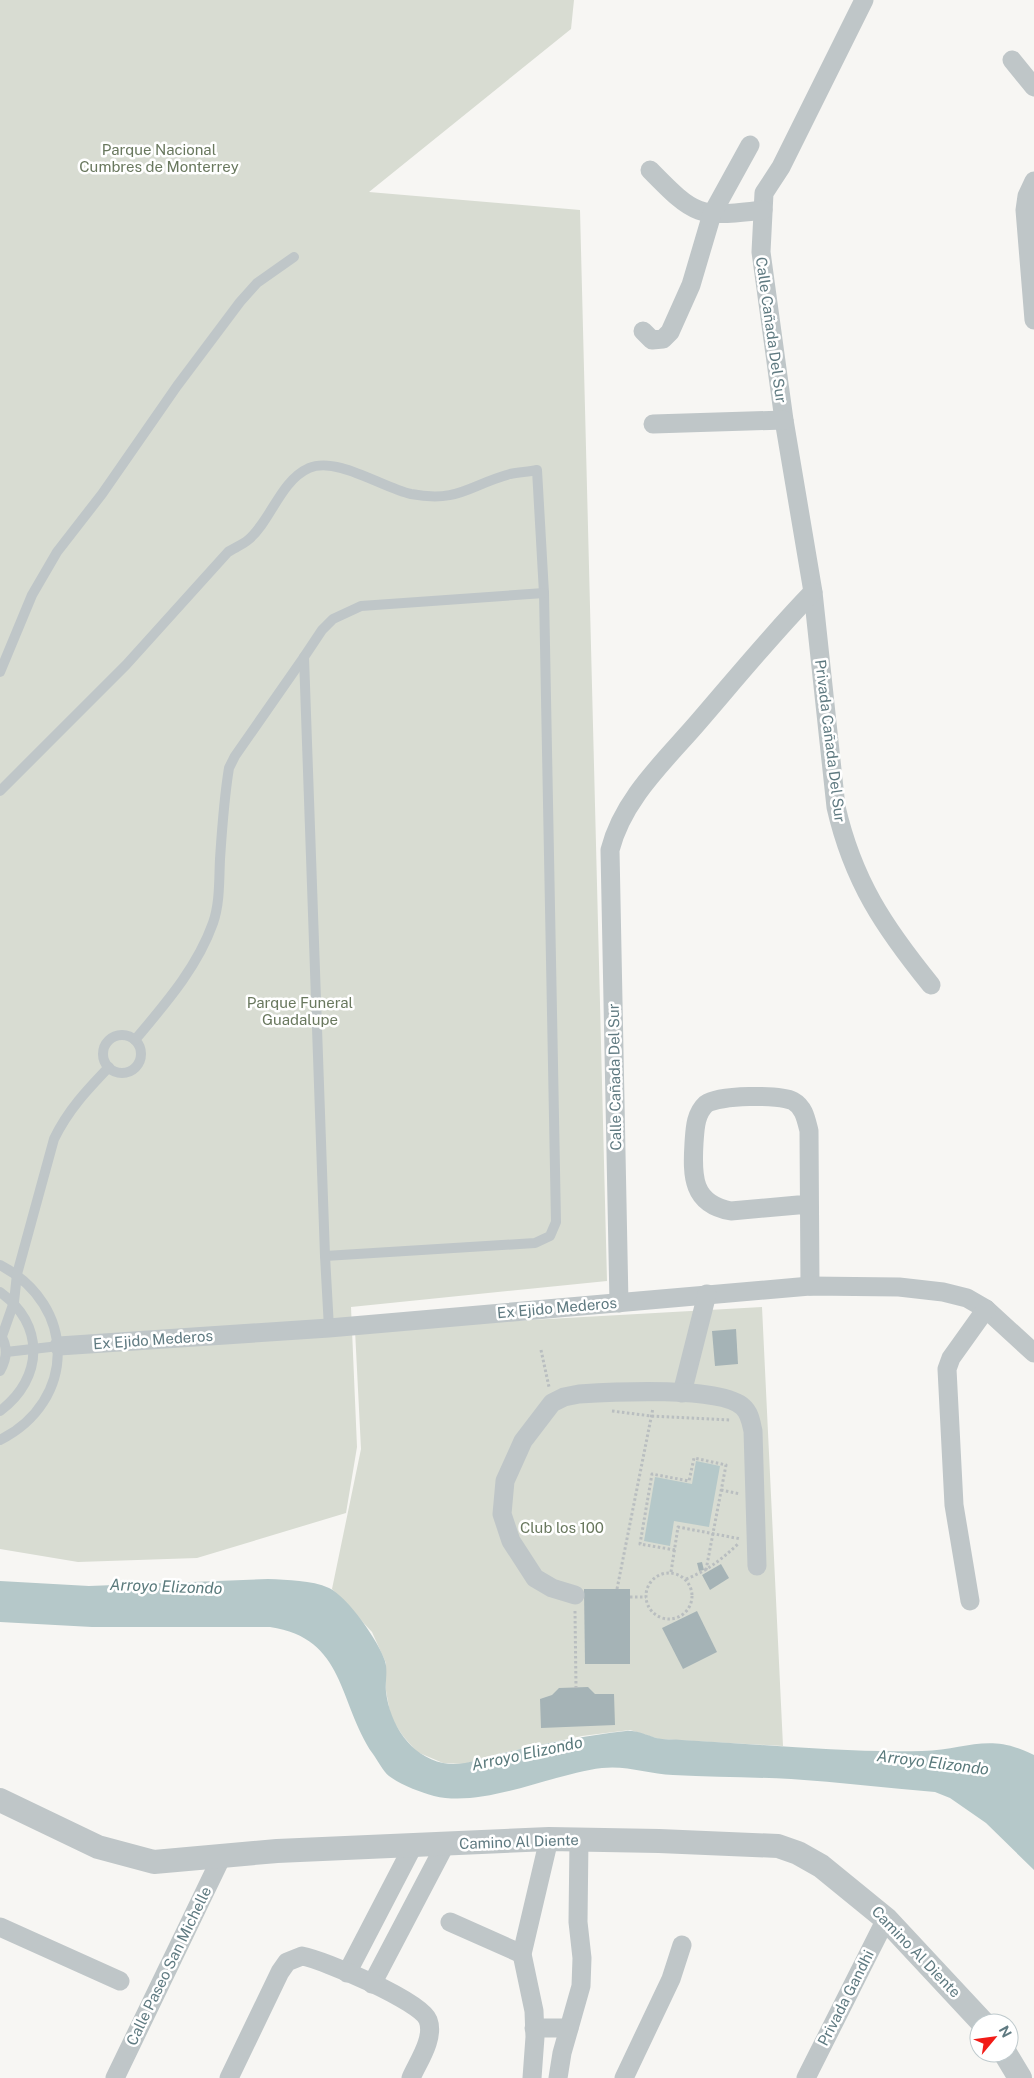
<svg xmlns="http://www.w3.org/2000/svg" width="1034" height="2078" viewBox="0 0 1034 2078" font-family="'Public Sans',sans-serif">
  <rect width="100%" height="100%" fill="#f7f6f3"/>
  <g fill="#d8dcd2">
    <polygon points="0,0 574,0 571,29 369,192 580,210 607,1281 351,1307 357,1447 346,1513 197,1558 78,1562 0,1549"/>
    <polygon points="762,1307 783,1746 659,1739 630,1730 582,1736 497,1754 464,1764 443,1763 417,1752 403,1736 391,1718 386,1691 386,1663 372,1632 332,1589 361,1449 355,1330"/>
  </g>
  <g fill="#b5c8c9">
    <polygon points="696,1461 720,1466 709,1527 674,1521 670,1546 644,1541 655,1477 692,1484"/>
    <path d="M268 1579C288 1580 311 1580 329 1588 348 1597 379 1642 385 1661 388 1670 385 1682 386 1692 390 1724 410 1756 443 1763 463 1767 481 1758 499 1754 541 1744 583 1736 626 1731 636 1730 646 1735 656 1738 664 1740 674 1739 682 1740 762 1744 842 1753 922 1751 968 1750 988 1732 1034 1755V1870L986 1823 950 1798 935 1792C887 1788 839 1782 791 1779 752 1777 712 1777 673 1775 649 1774 626 1765 602 1768 552 1774 484 1808 434 1796 420 1792 401 1785 389 1776 383 1771 378 1761 373 1754 338 1703 346 1638 270 1627H92L0 1622V1581L89 1586Z"/>
  </g>
  <g fill="#a5b3b6">
    <polygon points="736,1329 738,1364 715,1366 712,1331"/>
    <polygon points="702,1562 704,1570 699,1571 697,1563"/>
    <polygon points="721,1564 729,1578 710,1590 702,1575"/>
    <polygon points="584,1589 630,1589 630,1664 585,1664"/>
    <polygon points="697,1611 717,1652 683,1669 662,1628"/>
    <polygon points="588,1687 595,1694 614,1694 615,1725 541,1728 540,1699 552,1695 559,1688"/>
  </g>
  <g fill="none" stroke-linecap="round" stroke-linejoin="round">
    <g stroke="#b9bec0" stroke-width="3" stroke-dasharray="2.5 2.5" stroke-linecap="butt">
      <polyline points="541,1350 549,1387"/>
      <polyline points="612,1411 651,1416 730,1420"/>
      <polyline points="721,1490 740,1494"/>
      <polyline points="675,1550 640,1544 652,1474 689,1481 694,1458 726,1465 706,1570"/>
      <polyline points="671,1572 678,1527 741,1539"/>
      <circle cx="669" cy="1596" r="23"/>
      <path d="M686 1579C707 1571 722 1559 738 1544"/>
      <polyline points="617,1589 653,1408"/>
      <polyline points="630,1597 646,1597"/>
      <polyline points="575,1611 576,1688"/>
    </g>
    <g stroke="#bfc6c8" stroke-width="10">
      <polyline points="0,672 32,595 57,552 102,494 177,386 240,302 257,283 294,257"/>
      <path d="M0 791 126 665 228 552C234 548 242 545 248 540 271 521 280 481 309 468 337 456 383 488 411 494 459 503 469 485 510 474 519 472 528 472 537 470L544 593 556 1222 550 1236 535 1243 325 1256"/>
      <circle cx="122" cy="1054" r="19"/>
      <path d="M135 1040C165 1004 197 968 213 923 220 903 219 880 220 859 222 829 224 798 229 768L235 756 304 657"/>
      <path d="M0 1265C77 1305 77 1401 0 1440"/>
      <path d="M0 1292C45 1324 44 1378 0 1411"/>
      <polyline points="329,1328 325,1256 304,657 322,630 333,619 361,606 544,593"/>
      <path d="M0 1334C8 1346 7 1359 0 1371"/>
      <path d="M2 1336 14 1302 17 1274 54 1139C68 1110 87 1090 109 1067"/>
      <polyline points="6,1352 59,1346"/>
    </g>
    <g stroke="#bfc6c8" stroke-width="19">
      <path d="M864 0 781 167 764 193 761 252 784 420 813 592 836 807C853 881 884 927 931 985"/>
      <polyline points="1012,60 1034,87"/>
      <path d="M650 170C695 216 698 218 763 210"/>
      <polyline points="1034,181 1027,196 1025,210 1034,320"/>
      <polyline points="643,331 652,340 663,339 670,332 691,285 712,214 750,145"/>
      <polyline points="653,424 784,420"/>
      <path d="M809 1204 731 1211C692 1204 692 1176 694 1143 695 1130 695 1114 706 1104 718 1095 780 1094 793 1101 804 1107 806 1119 809 1131L810 1286"/>
      <path d="M619 1303 610 850C623 798 666 760 700 720 737 677 773 633 813 592"/>
      <polyline points="59,1346 329,1328 810,1286 899,1287 943,1292 967,1298 986,1309 1034,1353"/>
      <polyline points="682,1393 707,1294"/>
      <path d="M575 1595 552 1588 535 1578 511 1541 502 1514 505 1481 523 1441 552 1403 564 1397 579 1394C611 1392 721 1386 743 1407 750 1413 751 1423 753 1431L757 1566"/>
      <polyline points="970,1601 954,1505 947,1369 951,1358 986,1309"/>
      <polyline points="450,1922 522,1954"/>
      <polyline points="0,1927 120,1981"/>
      <polyline points="347,1973 413,1846"/>
      <polyline points="372,1984 445,1845"/>
      <polyline points="534,2028 569,2028"/>
      <polyline points="115,2078 223,1854"/>
      <path d="M229 2078 280 1972 287 1962 302 1956C324 1960 421 2001 428 2020 435 2038 418 2062 411 2078"/>
      <polyline points="532,2078 535,2037 534,2011 522,1954 549,1839"/>
      <polyline points="558,2078 562,2053 581,1986 582,1958 578,1922 579,1840"/>
      <polyline points="624,2078 671,1979 682,1945"/>
      <polyline points="806,2078 886,1919"/>
    </g>
    <g stroke="#bfc6c8" stroke-width="24">
      <polyline points="0,1800 98,1847 154,1862 277,1851 549,1839 659,1841 778,1846 798,1853 821,1866 886,1919 983,2023"/>
      <polyline points="1005,2053 1020,2078"/>
    </g>
  </g>
  <g text-anchor="middle" stroke-width="5" stroke-linejoin="round" paint-order="stroke">
    <g font-size="15" fill="#69785e" stroke="#fff">
      <text x="159" y="155">Parque Nacional<tspan x="159" dy="17">Cumbres de Monterrey</tspan></text>
      <text x="300" y="1008">Parque Funeral<tspan x="300" dy="17">Guadalupe</tspan></text>
      <text x="562" y="1533">Club los 100</text>
    </g>
    <g font-size="15" fill="#5f7a81" stroke="#fff">
      <text transform="translate(771 330) rotate(82)" y="5">Calle Cañada Del Sur</text>
      <text transform="translate(830 741) rotate(83)" y="5">Privada Cañada Del Sur</text>
      <text transform="translate(615 1077) rotate(-91)" y="5">Calle Cañada Del Sur</text>
      <text transform="translate(557 1308) rotate(-5)" y="5">Ex Ejido Mederos</text>
      <text transform="translate(153 1340) rotate(-4)" y="5">Ex Ejido Mederos</text>
      <text transform="translate(519 1842) rotate(-2)" y="5">Camino Al Diente</text>
      <text transform="translate(916 1952) rotate(46)" y="5">Camino Al Diente</text>
      <text transform="translate(169 1966) rotate(-64)" y="5">Calle Paseo San Michelle</text>
      <text transform="translate(846 1998) rotate(-63)" y="5">Privada Gandhi</text>
    </g>
    <g font-size="16" font-style="italic" fill="#5a7a7c" stroke="#fff">
      <text transform="translate(166 1586) rotate(2)" y="6">Arroyo Elizondo</text>
      <text transform="translate(527 1753) rotate(-12)" y="6">Arroyo Elizondo</text>
      <text transform="translate(933 1762) rotate(7)" y="6">Arroyo Elizondo</text>
    </g>
  </g>
  <g transform="translate(994 2038) rotate(61)"><circle r="24" fill="#ffffff" stroke="#bfcacd"/>
  <path d="M0-4L9 19L0 12L-9 19Z" fill="#f21b17"/>
  <text y="-8" font-size="14" font-weight="bold" text-anchor="middle" fill="#5f7a81">N</text>
  </g>
</svg>
